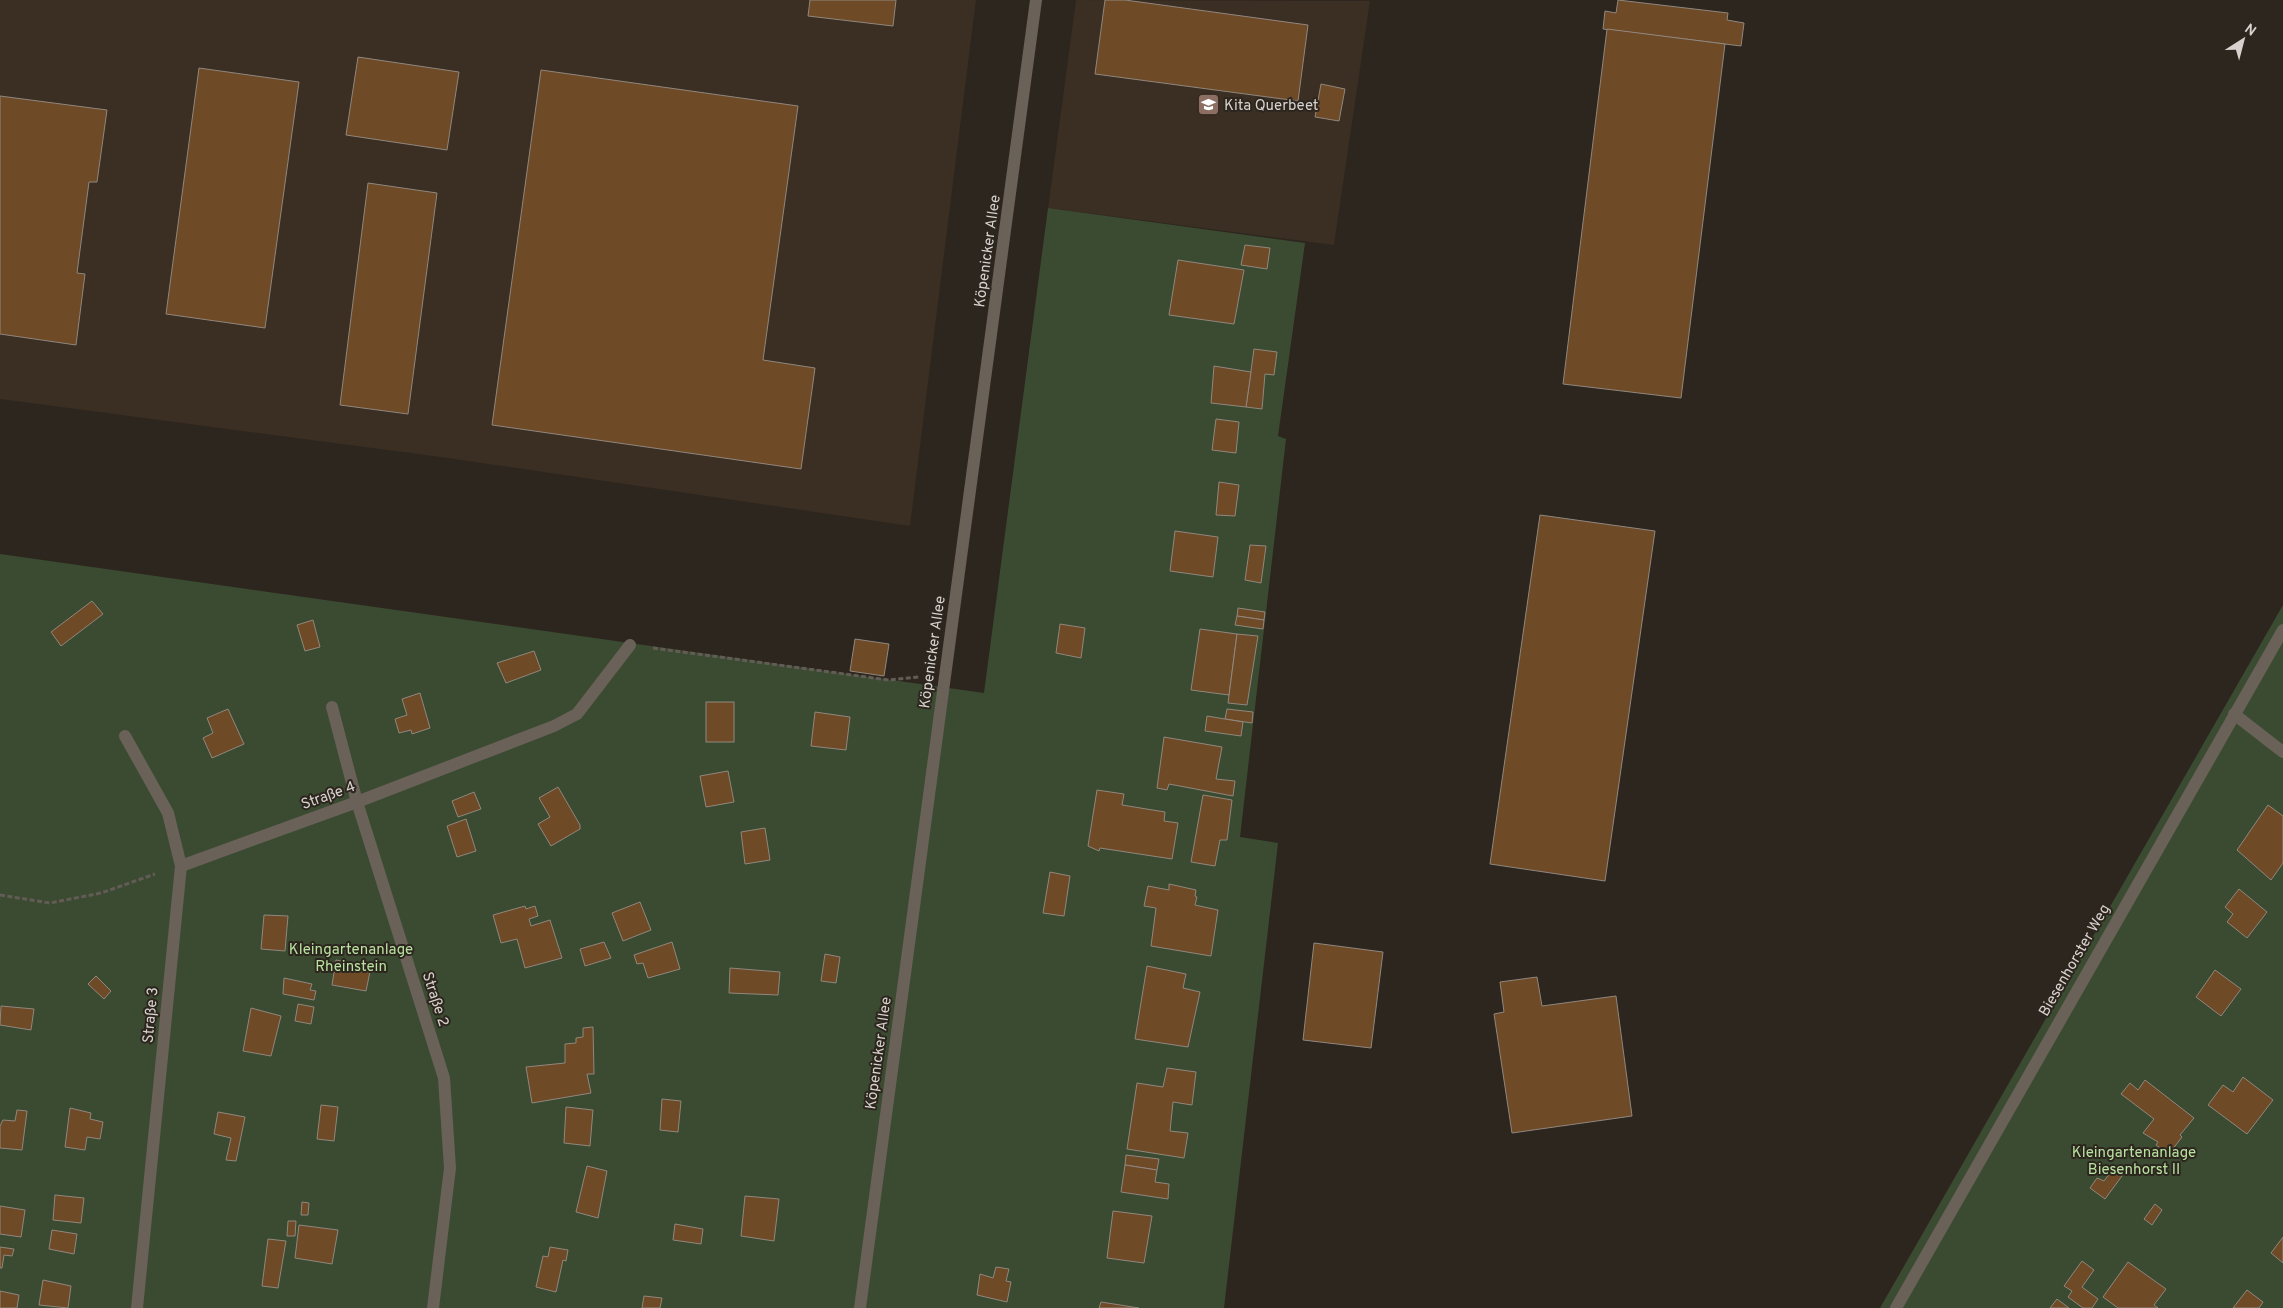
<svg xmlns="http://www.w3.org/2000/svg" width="2283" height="1308" viewBox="0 0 2283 1308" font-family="Overpass,sans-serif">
  <rect width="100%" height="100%" fill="#2d261f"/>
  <g fill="#3b2e22">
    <polygon points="0,0 976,0 910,526 448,458 0,399"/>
    <polygon points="1076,0 1370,1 1334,245 1048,208"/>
  </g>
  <g fill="#3b4b31">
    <polygon points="1048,208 1305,243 1278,436 1286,439 1240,837 1278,843 1224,1308 0,1308 0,554 984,693"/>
    <polygon points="2283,605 2283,1308 1880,1308"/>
  </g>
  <g fill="#6e4a27" stroke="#90877e">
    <polygon points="810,0 896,0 893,26 808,16"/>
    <polygon points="1105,0 1125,0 1308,25 1298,101 1095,74"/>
    <polygon points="1618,0 1728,13 1727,20 1744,23 1741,46 1603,29 1605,11 1616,13"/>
    <polygon points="1607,29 1725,44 1681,398 1563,384"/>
    <polygon points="358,57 459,72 447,150 346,135"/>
    <polygon points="199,68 299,82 265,328 166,314"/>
    <polygon points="541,70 798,106 763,360 815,368 801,469 492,425"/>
    <polygon points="1321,84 1345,89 1339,121 1315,117"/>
    <polygon points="0,96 107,110 97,182 89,182 77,273 85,274 76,345 0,334"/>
    <polygon points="368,183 437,193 408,414 340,405"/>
    <polygon points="1245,245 1270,248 1267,269 1241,265"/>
    <polygon points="1178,260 1244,270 1234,324 1169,315"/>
    <polygon points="1254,349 1277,352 1274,375 1265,374 1262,409 1246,407"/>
    <polygon points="1214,366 1251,372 1246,407 1211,403"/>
    <polygon points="1216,419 1239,422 1236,453 1212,450"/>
    <polygon points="1219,482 1239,485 1235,516 1216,515"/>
    <polygon points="1540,515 1655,531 1605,881 1490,864"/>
    <polygon points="1175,531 1218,537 1213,577 1170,571"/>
    <polygon points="1250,545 1266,546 1261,583 1245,580"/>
    <polygon points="92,601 103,614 61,646 51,632"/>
    <polygon points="1238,608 1265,612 1264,620 1237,616"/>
    <polygon points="1237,616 1264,620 1263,629 1235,625"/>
    <polygon points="313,620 320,647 305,651 297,625"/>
    <polygon points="1060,624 1085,628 1081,658 1056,653"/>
    <polygon points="1200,629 1237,634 1229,695 1191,690"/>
    <polygon points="1237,634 1258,636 1247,705 1228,703"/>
    <polygon points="855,639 889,644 884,676 850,671"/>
    <polygon points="534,651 541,670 506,683 497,663"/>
    <polygon points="420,693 430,728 412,734 411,730 399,733 395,719 407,715 402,699"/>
    <rect x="706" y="702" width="28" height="40"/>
    <polygon points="228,709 244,744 212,758 203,738 213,733 207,718"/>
    <polygon points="1227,709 1253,712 1252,723 1225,719"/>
    <polygon points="815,712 850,717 846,750 811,746"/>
    <polygon points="1207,716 1243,722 1241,736 1205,731"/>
    <polygon points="1164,737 1222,747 1216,779 1235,781 1233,796 1169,784 1167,790 1157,788"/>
    <polygon points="728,771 734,802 706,807 700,776"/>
    <polygon points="558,787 580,825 580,829 551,846 538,824 550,817 539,798"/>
    <polygon points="1097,790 1124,794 1122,805 1165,812 1164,821 1178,823 1172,859 1100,848 1099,851 1088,846"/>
    <polygon points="474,792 481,809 458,817 452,801"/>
    <polygon points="1203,795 1232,800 1227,840 1220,840 1215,866 1191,862"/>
    <polygon points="2268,805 2283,816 2283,863 2271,880 2237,850"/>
    <polygon points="466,819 476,851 457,857 447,826"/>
    <polygon points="765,828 770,860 745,864 741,832"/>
    <polygon points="1050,872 1070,876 1064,916 1043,913"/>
    <polygon points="1169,884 1196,890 1195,896 1197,897 1195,905 1218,910 1211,956 1151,946 1156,908 1144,906 1148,886 1169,890"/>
    <polygon points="2239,889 2267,912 2247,938 2227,922 2233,914 2225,907"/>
    <polygon points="640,902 651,930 623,941 612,913"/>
    <polygon points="525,906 526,909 535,906 538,916 529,919 531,926 550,920 562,958 525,968 517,939 501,943 493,915"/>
    <polygon points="264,915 288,916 285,951 261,949"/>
    <polygon points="604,942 611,958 585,966 580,949"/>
    <polygon points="672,942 680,969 648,978 643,963 637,964 634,955"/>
    <polygon points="1314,943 1383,952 1371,1048 1303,1040"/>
    <polygon points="825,954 840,957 836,983 821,981"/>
    <polygon points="336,960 371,967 366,991 332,985"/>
    <polygon points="1147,966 1186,974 1183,988 1200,992 1188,1047 1135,1039"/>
    <polygon points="730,968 780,972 778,995 729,993"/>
    <polygon points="2215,970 2241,989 2221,1016 2196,997"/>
    <polygon points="96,976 111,991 104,999 88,984"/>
    <polygon points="1537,977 1542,1006 1616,996 1632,1116 1512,1133 1494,1014 1504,1012 1500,982"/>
    <polygon points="284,978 312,984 310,990 316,991 314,1000 283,994"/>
    <polygon points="298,1004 314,1007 311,1024 295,1021"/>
    <polygon points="1,1006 34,1009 31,1030 0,1025"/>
    <polygon points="251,1008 281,1016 271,1056 243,1051"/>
    <polygon points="593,1027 594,1074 587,1074 591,1093 532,1103 526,1067 565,1063 565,1044 576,1043 576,1038 583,1037 583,1028"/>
    <polygon points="1167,1068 1196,1072 1192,1105 1173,1102 1170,1131 1188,1133 1184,1158 1127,1149 1137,1083 1163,1087"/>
    <polygon points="2243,1077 2273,1100 2247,1134 2208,1105 2223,1085 2233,1092"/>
    <polygon points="2145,1080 2194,1118 2180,1135 2182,1137 2169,1154 2156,1145 2158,1142 2143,1133 2154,1119 2121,1094 2130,1083 2138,1090"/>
    <polygon points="662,1099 681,1101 678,1132 660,1130"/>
    <polygon points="321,1105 338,1107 334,1141 317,1139"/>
    <polygon points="566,1107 593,1110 590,1146 564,1143"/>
    <polygon points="70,1108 91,1113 90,1119 103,1122 100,1139 87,1137 85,1150 65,1147"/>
    <polygon points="17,1110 27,1111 22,1150 0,1148 0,1126 3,1120 15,1121"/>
    <polygon points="218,1112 245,1117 236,1161 226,1160 231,1138 214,1134"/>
    <polygon points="1126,1155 1159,1159 1157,1170 1125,1165"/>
    <polygon points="1125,1165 1157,1170 1155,1182 1169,1184 1168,1199 1121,1192"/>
    <polygon points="587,1166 607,1171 598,1218 576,1212"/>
    <polygon points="2113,1169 2122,1176 2105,1199 2090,1188 2097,1178 2104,1181"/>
    <polygon points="55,1195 84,1198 81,1223 53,1220"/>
    <polygon points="745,1196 779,1199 774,1241 741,1236"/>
    <polygon points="302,1202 309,1203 308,1215 301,1215"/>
    <polygon points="2155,1204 2162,1210 2152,1225 2144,1219"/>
    <polygon points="0,1206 25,1210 21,1237 0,1234"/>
    <polygon points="1113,1211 1152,1216 1144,1263 1107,1258"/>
    <polygon points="288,1221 296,1221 295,1236 287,1236"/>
    <polygon points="675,1224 703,1229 701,1244 673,1240"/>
    <polygon points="299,1225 338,1230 332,1264 295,1258"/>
    <polygon points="52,1230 77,1234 74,1254 49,1249"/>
    <polygon points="2283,1237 2283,1263 2271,1253"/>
    <polygon points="268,1239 286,1241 278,1288 262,1286"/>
    <polygon points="0,1247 14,1249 12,1256 4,1255 2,1268 0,1268"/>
    <polygon points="550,1247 568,1250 566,1261 563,1260 556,1292 536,1287 543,1256 548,1257"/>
    <polygon points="2082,1261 2094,1270 2082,1287 2098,1299 2092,1308 2083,1308 2068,1297 2072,1291 2064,1286"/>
    <polygon points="2128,1262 2166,1289 2154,1305 2158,1308 2118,1308 2103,1297"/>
    <polygon points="996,1267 1009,1269 1006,1281 1011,1282 1007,1302 977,1295 980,1274 993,1278"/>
    <polygon points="43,1280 71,1286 68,1308 39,1305"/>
    <polygon points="2247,1290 2263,1302 2259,1308 2233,1308"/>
    <polygon points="0,1291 19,1295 17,1308 0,1308"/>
    <polygon points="644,1296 662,1298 660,1308 642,1308"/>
    <polygon points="2057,1299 2069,1308 2050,1308"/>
    <polygon points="1101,1302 1139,1308 1099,1308"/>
  </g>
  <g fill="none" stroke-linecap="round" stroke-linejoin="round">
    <g stroke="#635c56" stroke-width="3" stroke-dasharray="5 2.5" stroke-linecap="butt">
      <polyline points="653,648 889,680 919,677"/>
      <polyline points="0,895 50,903 101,893 155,874"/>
    </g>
    <g stroke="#6a6159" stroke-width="12">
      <polyline points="332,707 357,802 444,1078 450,1168 433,1308"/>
      <polyline points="2234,714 2283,752"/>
      <polyline points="125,736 168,813 181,866 137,1308"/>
      <polyline points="181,866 357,802 554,726 577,714 630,645"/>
      <polyline points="860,1308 1036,0"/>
      <polyline points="1896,1308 2283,630"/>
    </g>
  </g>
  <defs>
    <symbol id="school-square" viewBox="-11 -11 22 22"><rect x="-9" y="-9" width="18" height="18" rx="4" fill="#8d6e63" stroke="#2d261f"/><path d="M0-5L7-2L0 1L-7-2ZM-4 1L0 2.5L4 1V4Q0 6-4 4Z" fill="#fff"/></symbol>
  </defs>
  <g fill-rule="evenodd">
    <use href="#school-square" x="1196" y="92" width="25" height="25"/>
  </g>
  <g text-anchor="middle" stroke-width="4" stroke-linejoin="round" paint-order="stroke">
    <g font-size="15" fill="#d7d2cd" stroke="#2d261f" text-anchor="start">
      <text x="1224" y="110">Kita Querbeet</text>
    </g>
    <g font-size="15" fill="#d7d2cd" stroke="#2d261f">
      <text transform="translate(987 251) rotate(-82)" y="5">Köpenicker Allee</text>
      <text transform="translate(932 652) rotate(-82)" y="5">Köpenicker Allee</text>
      <text transform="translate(328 795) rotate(-20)" y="5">Straße 4</text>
      <text transform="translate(2074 960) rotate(-60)" y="5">Biesenhorster Weg</text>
      <text transform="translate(436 999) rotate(72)" y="5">Straße 2</text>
      <text transform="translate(150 1015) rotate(-85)" y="5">Straße 3</text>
      <text transform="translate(878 1053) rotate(-82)" y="5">Köpenicker Allee</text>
    </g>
    <g font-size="15" fill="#b8e29f" stroke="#2d261f">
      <text x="351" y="954">Kleingartenanlage<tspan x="351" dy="17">Rheinstein</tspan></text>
      <text x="2134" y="1157">Kleingartenanlage<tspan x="2134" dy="17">Biesenhorst II</tspan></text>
    </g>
  </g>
  <g transform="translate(2243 40) rotate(36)" stroke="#2d261f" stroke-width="4" paint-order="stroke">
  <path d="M0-4L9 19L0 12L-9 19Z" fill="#d7d2cd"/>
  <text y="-8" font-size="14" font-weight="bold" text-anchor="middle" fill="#d7d2cd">N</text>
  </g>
</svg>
